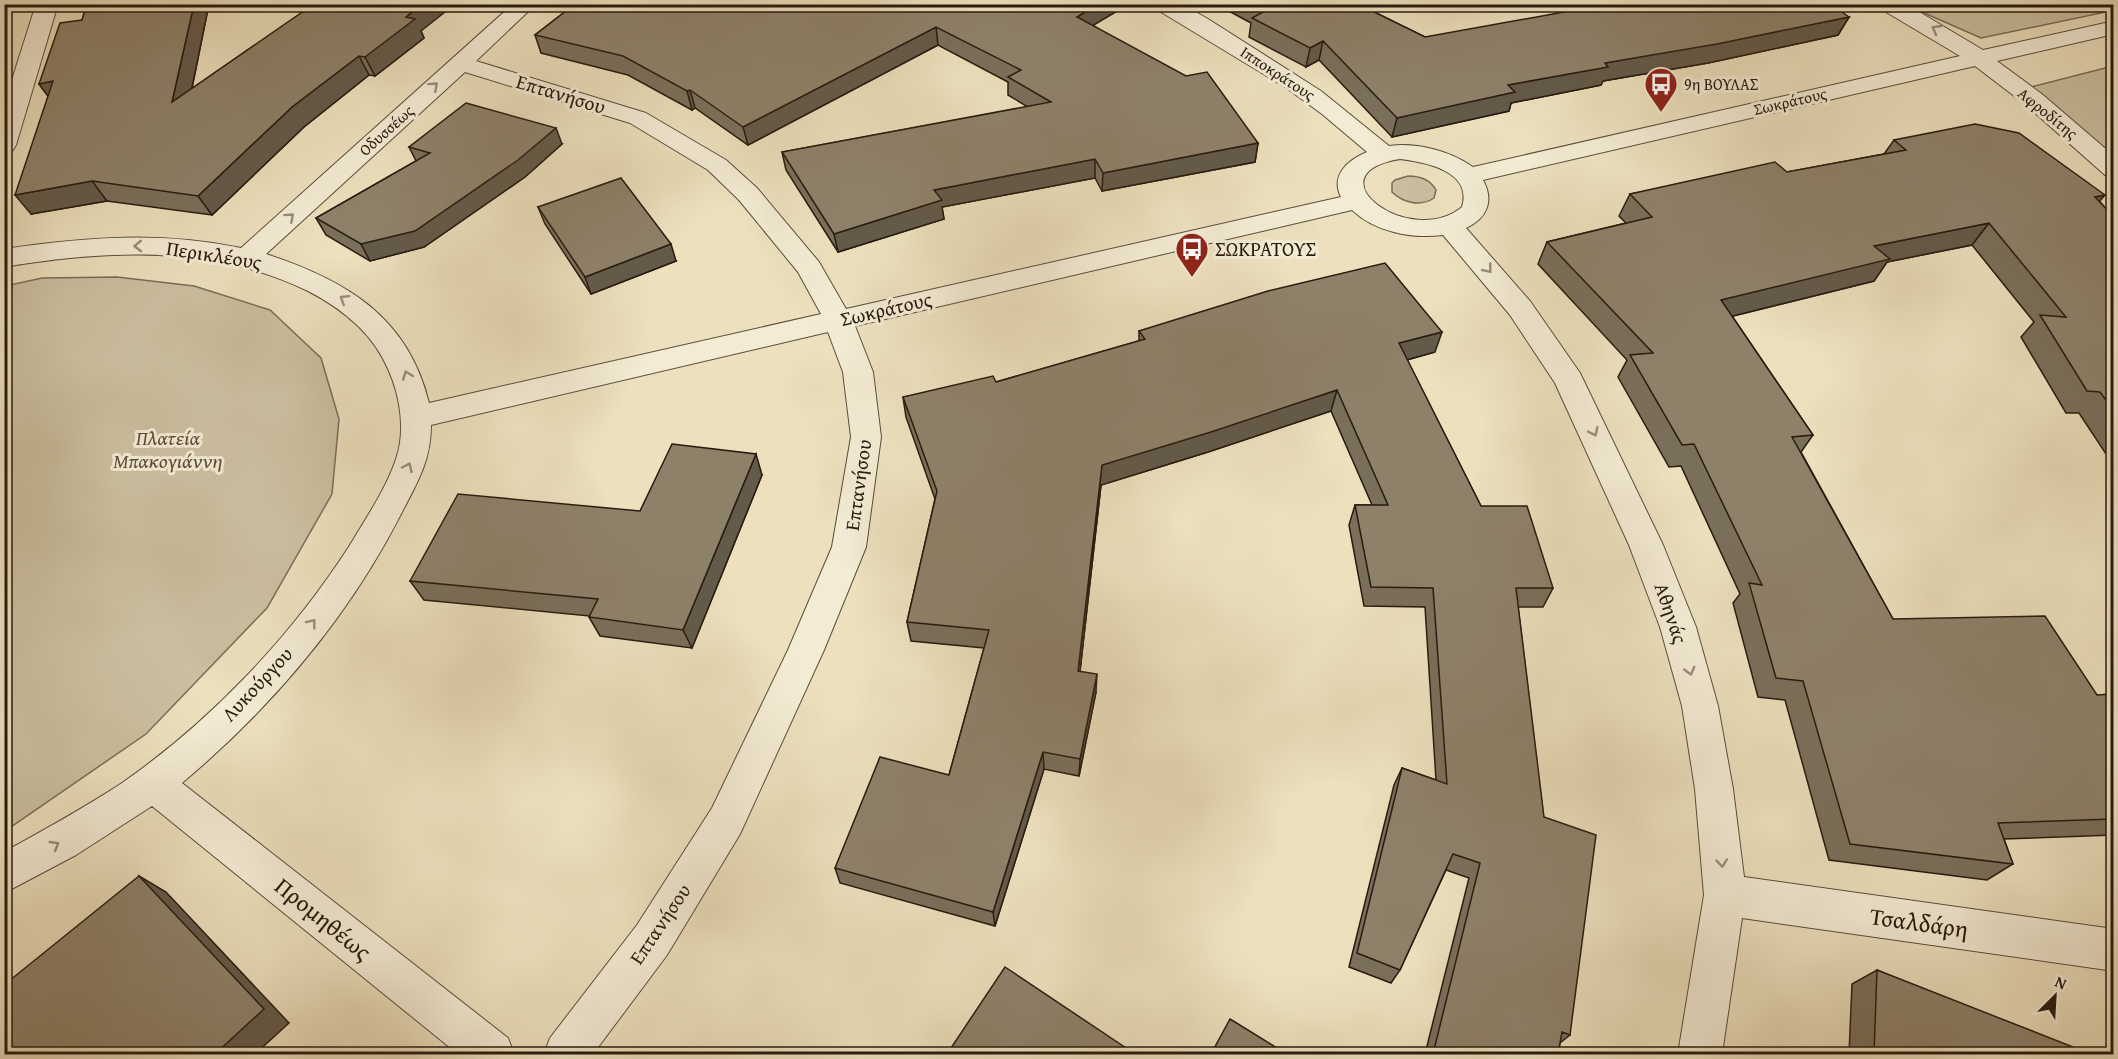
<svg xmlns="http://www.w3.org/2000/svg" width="2118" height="1059" viewBox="0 0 2118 1059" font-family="'Gentium Book Plus',serif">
  <rect width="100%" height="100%" fill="#ece0bd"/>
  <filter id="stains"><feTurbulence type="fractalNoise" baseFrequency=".00333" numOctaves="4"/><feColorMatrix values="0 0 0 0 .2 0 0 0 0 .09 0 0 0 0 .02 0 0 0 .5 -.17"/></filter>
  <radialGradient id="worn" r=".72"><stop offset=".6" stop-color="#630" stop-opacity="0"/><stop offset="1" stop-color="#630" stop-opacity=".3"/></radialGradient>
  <g fill="#cbbfa0" stroke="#7a6d58" stroke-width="1.5">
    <polygon points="2094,4 2106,12 1981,38 1906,5"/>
    <polygon points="2113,66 2113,156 2027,88"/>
    <path d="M1408 176C1419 176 1430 179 1436 190L1434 198C1421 207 1403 203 1392 192V183L1395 180Z"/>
    <polygon points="117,277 194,286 270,310 321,358 339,419 332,494 267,608 146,734 5,831 5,286 42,278"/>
  </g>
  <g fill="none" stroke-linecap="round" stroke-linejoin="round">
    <defs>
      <g id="minor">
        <polygon points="36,4 58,4 16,145 13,150 4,152 4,105"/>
        <path d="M513 4H536L476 61 646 113 726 160 757 188 819 262 846 309 1341 197C1330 175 1348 160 1367 152L1322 114 1285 87 1156 9 1154 4H1182L1208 19 1321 91 1389 146C1417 142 1450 151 1473 167L1960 56 1881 9 1879 4H1906L1983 50 2114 21V34L1997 61 2043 95 2114 156V177L2105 175 2026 105 1975 66 1483 180C1494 200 1488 218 1466 228L1530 301 1580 373 1663 545 1696 627 1718 706 1733 789 1744 877 2114 929V971L1742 918 1722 1054H1678L1704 895 1695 789 1682 706 1660 627 1629 545 1555 383 1510 315 1443 235C1412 239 1375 232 1352 210L855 326 873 372 881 437 866 547 824 650 740 834 667 955 593 1054H544L550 1038 637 925 712 808 788 650 832 547 851 437 843 372 828 332 431 425C431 461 417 483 401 514 348 618 271 708 182 783L508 1038 514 1054H458L152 806 76 855 4 893V852C44 830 84 808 122 783 211 721 291 637 350 545 366 518 386 489 396 459 406 431 400 395 388 369 373 333 341 308 308 291 212 244 107 250 4 267V249C84 237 162 231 241 248ZM465 72 630 123 708 170 739 200 798 272 821 314 429 403C408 316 345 280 266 254ZM1400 159C1425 162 1473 171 1462 207 1410 250 1309 174 1400 159Z"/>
      </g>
    </defs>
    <use href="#minor" stroke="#594c3b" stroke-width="2"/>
    <use href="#minor" fill="#f3ebd4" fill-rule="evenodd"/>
  </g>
  <g fill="#7a6f5b" stroke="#281b10" stroke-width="1.5">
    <polygon points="87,4 209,4 192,88 421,31 424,38 375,76 369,75 304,127 212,215 107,201 31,214 48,96 39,84 82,20"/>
    <polygon points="575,4 1129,4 1093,25 1258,143 1255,162 1102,191 1095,178 942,207 944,219 838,252 786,170 782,152 1028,107 1008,95 1008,82 938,45 748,145 695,108 692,110 628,75 541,53 535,35"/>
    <polygon points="1216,4 1358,4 1425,37 1849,17 1838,35 1708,63 1603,81 1601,85 1511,103 1509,111 1392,137 1319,60 1306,67 1249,37 1251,23"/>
    <polygon points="1894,140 2099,201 2114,217 2114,466 2079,413 2066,413 2021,337 2034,322 1972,245 1887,262 1874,281 1732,316 1813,435 1801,452 1893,619 2097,695 2114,694 2114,835 2004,839 2013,864 1987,880 1829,860 1785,700 1758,697 1733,603 1740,594 1681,466 1669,467 1618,377 1627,360 1538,264 1547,242 1626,223 1619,216 1630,194 1787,172 1884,154"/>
    <polygon points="562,144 525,177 424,247 370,261 326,235 316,218 416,161 409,147"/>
    <polygon points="538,207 676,261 591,294 545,224"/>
    <polygon points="1139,331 1435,352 1407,360 1481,506 1553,588 1543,607 1518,607 1570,1035 1560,1043 1558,1054 1425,1054 1469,878 1446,870 1400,970 1391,983 1349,967 1394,785 1402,768 1436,780 1425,607 1364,606 1349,525 1355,505 1372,505 1331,411 1208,452 1101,485 1080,671 1096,692 1079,776 1044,769 995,926 840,883 835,868 949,775 984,648 911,641 907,622 935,499 906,417 903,397 996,382 1139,341"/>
    <polygon points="762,475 692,648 600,636 589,617 590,616 424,600 410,581"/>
    <polygon points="1877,970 2074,1054 1849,1054 1852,984"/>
  </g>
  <g fill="#635a4a" stroke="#281b10" stroke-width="1.5">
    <polygon points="194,4 209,4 185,122 172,102"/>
    <polygon points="422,4 455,4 421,31 424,38 375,76 365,57 406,17"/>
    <polygon points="1098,4 1129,4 1077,35 1077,17"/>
    <polygon points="1849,17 1838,35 1708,63 1603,81 1601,85 1511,103 1509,111 1392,137 1397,118 1508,85 1605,63"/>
    <polygon points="936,27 938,45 748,145 743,127"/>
    <polygon points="1323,41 1319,60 1306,67 1310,48"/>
    <polygon points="359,56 369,75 304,127 212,215 198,196 292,107"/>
    <polygon points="53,81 53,103 39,84"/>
    <polygon points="690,90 695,108 692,110 687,91"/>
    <polygon points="556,128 562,144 525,177 424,247 370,261 361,244"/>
    <polygon points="1258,143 1255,162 1102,191 1103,173"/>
    <polygon points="1095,159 1095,178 942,207 944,219 838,252 834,234 934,190"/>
    <polygon points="92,181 107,201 31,214 15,195"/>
    <polygon points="2105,195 2086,217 2095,197"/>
    <polygon points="1989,223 1972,245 1887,262 1874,281 1709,322 1721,300 1874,246"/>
    <polygon points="671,244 676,261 591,294 585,277"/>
    <polygon points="1442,332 1435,352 1392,364 1399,343"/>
    <polygon points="1337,390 1331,411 1208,452 1101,485 1078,689 1078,671 1102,465"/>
    <polygon points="756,454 762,475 692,648 683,630"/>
    <polygon points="1097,674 1096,692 1079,776 1080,759"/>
    <polygon points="1043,752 1044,769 995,926 993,912"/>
    <polygon points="139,876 166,892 289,1023 255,1054 215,1054"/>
  </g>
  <g fill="#8e816a" stroke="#281b10" stroke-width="1.5">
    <polygon points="87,4 194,4 172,102 314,4 422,4 406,17 415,19 365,57 359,56 292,107 198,196 92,181 15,195 53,81 39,84 60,23 82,20"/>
    <polygon points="575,4 1098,4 1077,17 1186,76 1207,72 1258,143 1103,173 1095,159 934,190 942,200 834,234 782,152 1051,102 1008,77 1021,70 936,27 743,127 690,90 687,91 623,56 535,35"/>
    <polygon points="1253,4 1358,4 1425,37 1608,4 1831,4 1849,17 1717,44 1605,63 1608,67 1508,85 1515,92 1397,118 1323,41 1310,48 1252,18 1265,11"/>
    <polygon points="466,103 556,128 518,160 415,231 361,244 316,218 430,153 409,147"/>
    <polygon points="1975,124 2019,133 2105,195 2095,197 2114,217 2114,411 2100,392 2087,391 2040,315 2066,317 1989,223 1874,246 1890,259 1721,300 1813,435 1792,437 1893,619 2045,616 2097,695 2114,694 2114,819 1998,823 2013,864 1850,844 1803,681 1776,678 1749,583 1762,585 1694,444 1682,445 1630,355 1653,353 1547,242 1652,217 1630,194 1775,162 1787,172 1906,150 1894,140"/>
    <polygon points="621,178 671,244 585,277 538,207"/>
    <polygon points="1385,263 1442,332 1399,343 1481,506 1527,506 1553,588 1516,588 1544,817 1596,835 1570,1035 1562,1032 1558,1054 1433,1054 1480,863 1453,854 1400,970 1357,953 1402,768 1447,784 1433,588 1371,587 1355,505 1388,505 1337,390 1211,432 1102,465 1078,671 1097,674 1080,759 1043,752 993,912 835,868 880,757 949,775 989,630 907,622 937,491 903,397 993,376 996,382 1145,339 1139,331 1268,291"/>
    <polygon points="672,444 756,454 683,630 589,617 598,599 410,581 458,494 640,511"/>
    <polygon points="139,876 264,1009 215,1054 8,1054 4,1050 4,985"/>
    <polygon points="1005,967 1135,1054 947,1054"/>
    <polygon points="1877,970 2073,1047 2074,1054 1874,1054"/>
    <polygon points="1230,1019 1287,1054 1211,1054"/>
  </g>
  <defs><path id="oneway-chevron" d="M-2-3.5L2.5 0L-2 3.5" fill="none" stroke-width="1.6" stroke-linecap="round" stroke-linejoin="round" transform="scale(1.5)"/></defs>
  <g stroke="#988d7c">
    <use href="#oneway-chevron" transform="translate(1936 29) rotate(-150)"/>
    <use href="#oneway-chevron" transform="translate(434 86) rotate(-42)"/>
    <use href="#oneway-chevron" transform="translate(290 217) rotate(-42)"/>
    <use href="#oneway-chevron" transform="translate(138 246) rotate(179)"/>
    <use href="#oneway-chevron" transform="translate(1488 269) rotate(51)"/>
    <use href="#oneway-chevron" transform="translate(344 299) rotate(-148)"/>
    <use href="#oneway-chevron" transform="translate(407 375) rotate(-111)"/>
    <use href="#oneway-chevron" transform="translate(1594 432) rotate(64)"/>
    <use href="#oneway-chevron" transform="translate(408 467) rotate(-65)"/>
    <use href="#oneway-chevron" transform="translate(312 623) rotate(-52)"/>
    <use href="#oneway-chevron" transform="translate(1690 671) rotate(75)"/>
    <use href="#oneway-chevron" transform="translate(55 845) rotate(-31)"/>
    <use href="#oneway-chevron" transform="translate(1722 863) rotate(84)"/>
  </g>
  <defs>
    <symbol id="bus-pin" viewBox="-11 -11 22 30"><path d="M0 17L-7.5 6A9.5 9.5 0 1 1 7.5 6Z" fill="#8f2418" stroke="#f3ebd4"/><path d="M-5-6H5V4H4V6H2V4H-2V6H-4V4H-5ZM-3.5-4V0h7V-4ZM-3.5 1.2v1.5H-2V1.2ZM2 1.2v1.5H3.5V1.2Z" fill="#fff"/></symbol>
  </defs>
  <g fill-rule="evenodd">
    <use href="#bus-pin" x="1642" y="65" width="38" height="52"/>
    <use href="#bus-pin" x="1173" y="230" width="38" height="52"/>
  </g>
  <g text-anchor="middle" stroke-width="6" stroke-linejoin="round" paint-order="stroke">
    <g font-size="16" fill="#281b10" stroke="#f3ebd4">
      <text transform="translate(1278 73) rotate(33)" y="6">Ιπποκράτους</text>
      <text transform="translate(1790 101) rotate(-13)" y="6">Σωκράτους</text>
      <text transform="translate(2048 113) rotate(39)" y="6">Αφροδίτης</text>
      <text transform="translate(386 130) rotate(-42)" y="6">Οδυσσέως</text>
    </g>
    <g font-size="16" fill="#281b10" stroke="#f3ebd4" text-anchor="start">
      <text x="1684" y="90">9η ΒΟΥΛΑΣ</text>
    </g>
    <g font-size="20" fill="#281b10" stroke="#f3ebd4">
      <text transform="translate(561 94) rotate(17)" y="7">Επτανήσου</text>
      <text transform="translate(214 255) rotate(9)" y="7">Περικλέους</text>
      <text transform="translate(886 309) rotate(-13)" y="7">Σωκράτους</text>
      <text transform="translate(858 485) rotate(-82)" y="7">Επτανήσου</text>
      <text transform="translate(1671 613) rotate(71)" y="7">Αθηνάς</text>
      <text transform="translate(257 684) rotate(-47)" y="7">Λυκούργου</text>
      <text transform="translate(660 924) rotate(-56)" y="7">Επτανήσου</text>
    </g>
    <g font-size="20" fill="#281b10" stroke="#f3ebd4" text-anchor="start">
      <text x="1215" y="256">ΣΩΚΡΑΤΟΥΣ</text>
    </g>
    <g font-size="20" font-style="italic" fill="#594c3b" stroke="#f3ebd4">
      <text x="168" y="445">Πλατεία<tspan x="168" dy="23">Μπακογιάννη</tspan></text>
    </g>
    <g font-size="24" fill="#281b10" stroke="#f3ebd4">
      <text transform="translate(323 919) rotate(39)" y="8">Προμηθέως</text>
      <text transform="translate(1919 923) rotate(8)" y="8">Τσαλδάρη</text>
    </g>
  </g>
  <rect width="2118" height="1059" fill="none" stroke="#ece0bd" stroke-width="24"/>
  <rect x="6" y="6" width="2106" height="1047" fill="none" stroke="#281b10" stroke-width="3"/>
  <rect x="12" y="12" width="2094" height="1035" fill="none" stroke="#281b10" stroke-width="1.5"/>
  <g transform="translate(2055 996) rotate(24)" stroke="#f3ebd4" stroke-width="4.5" paint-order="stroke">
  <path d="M0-4.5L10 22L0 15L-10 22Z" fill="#281b10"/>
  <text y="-9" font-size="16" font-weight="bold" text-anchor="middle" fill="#281b10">N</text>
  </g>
  <rect width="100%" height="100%" filter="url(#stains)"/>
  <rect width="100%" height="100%" fill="url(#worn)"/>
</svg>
